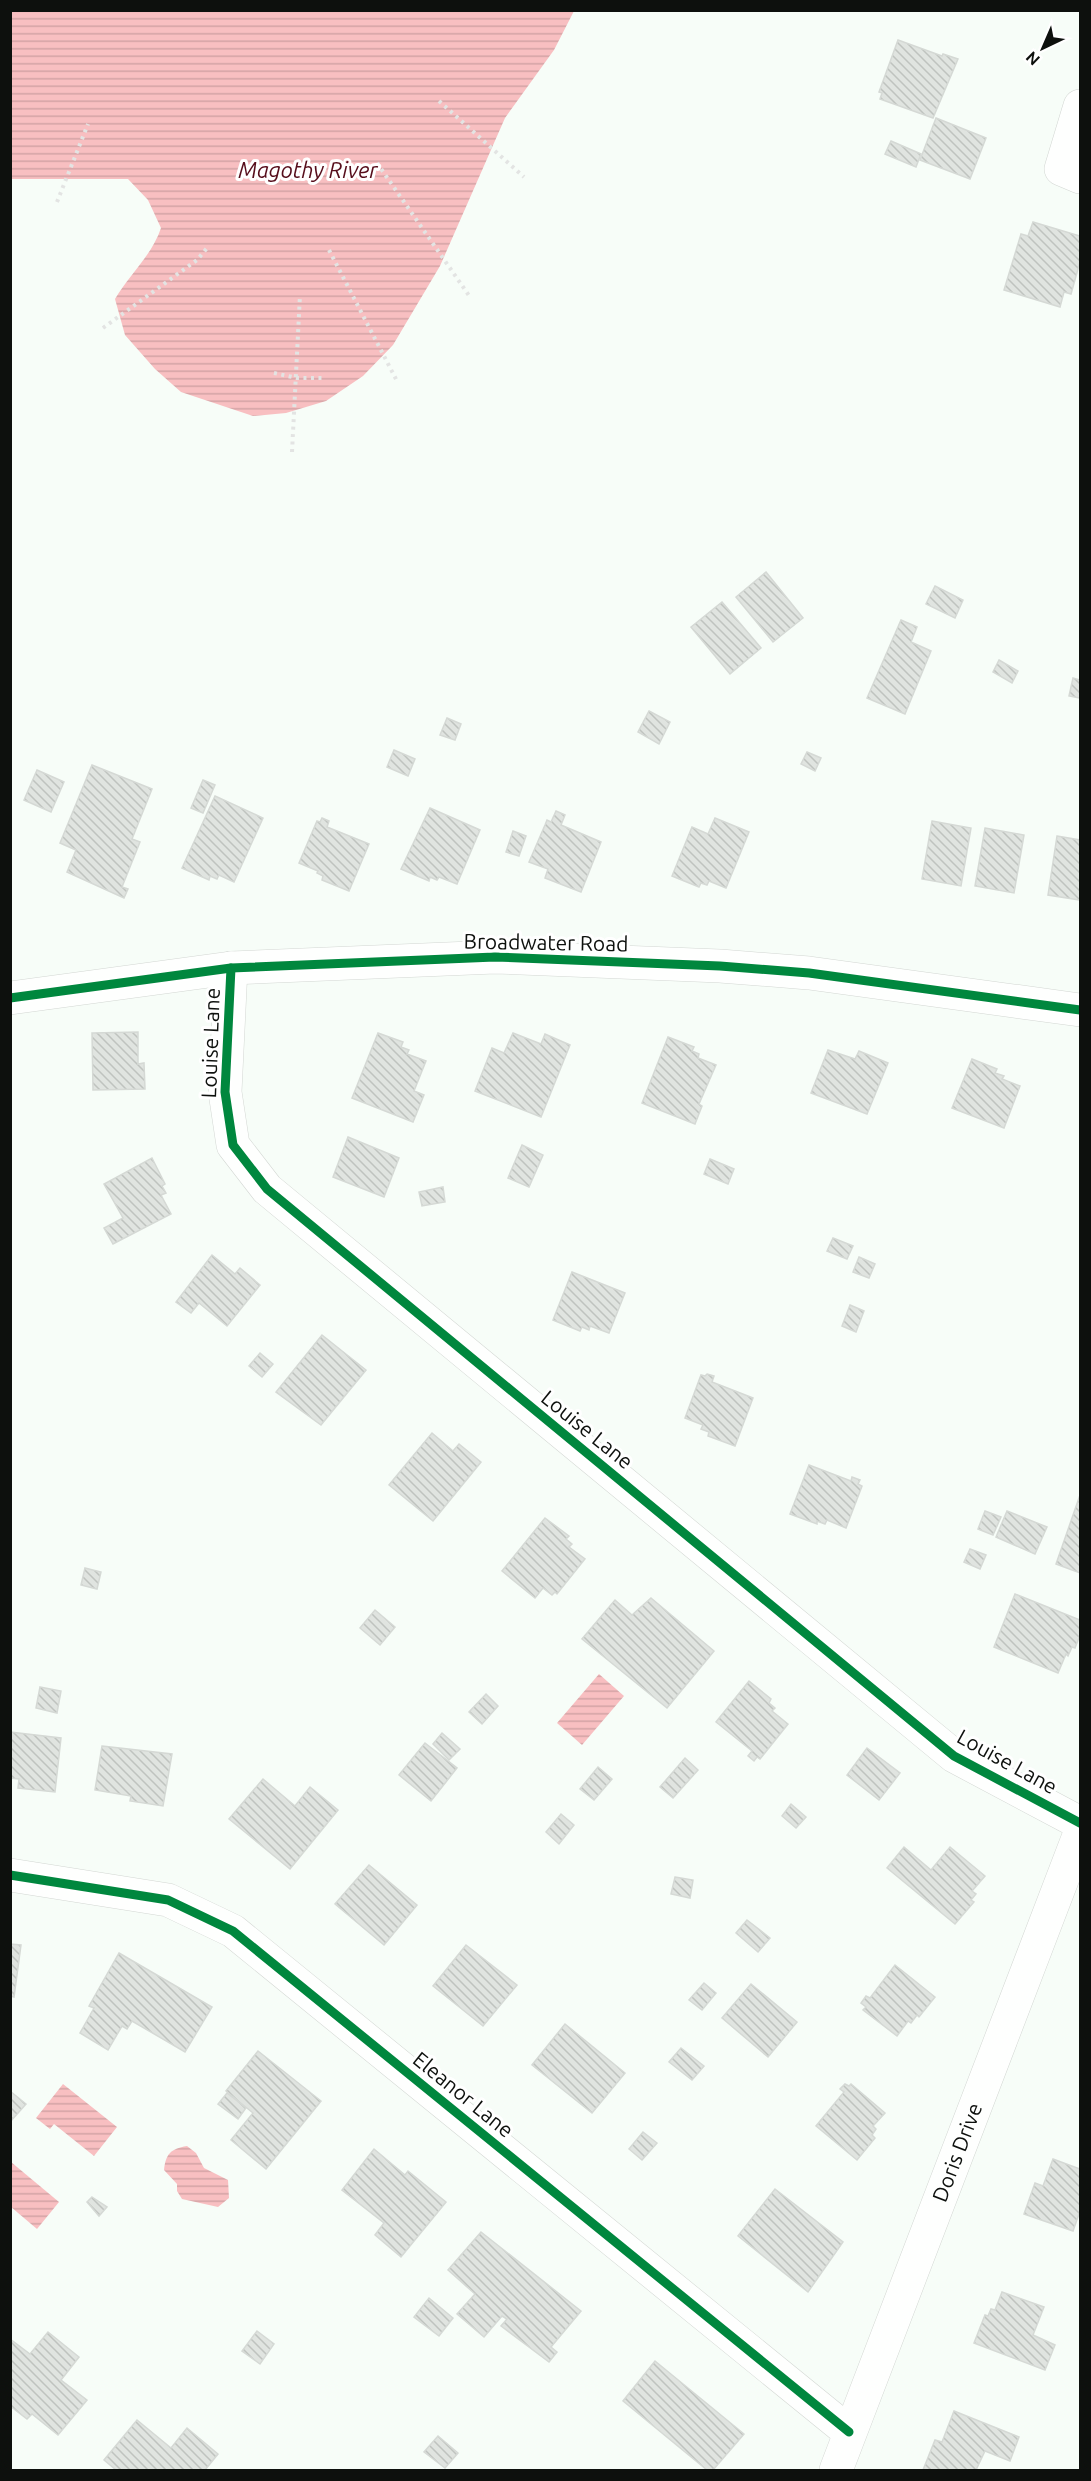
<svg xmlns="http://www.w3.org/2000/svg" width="1091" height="2481" viewBox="0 0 1091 2481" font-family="Ubuntu,sans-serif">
  <defs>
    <pattern id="water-rules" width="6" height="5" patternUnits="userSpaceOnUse" patternTransform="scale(1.5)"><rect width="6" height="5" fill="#f8bfc1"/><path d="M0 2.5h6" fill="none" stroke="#d3a3a5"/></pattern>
    <pattern id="building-back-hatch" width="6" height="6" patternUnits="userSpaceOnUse" patternTransform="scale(1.5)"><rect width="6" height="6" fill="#e0e4e0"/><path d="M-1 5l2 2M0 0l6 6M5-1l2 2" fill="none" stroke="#bfc3bf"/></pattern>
  </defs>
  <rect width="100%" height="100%" fill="#f7fdf8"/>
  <g fill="url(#water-rules)">
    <path d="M11 10H574V11L554 50 505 118 440 266 393 345 363 376 326 401 286 413 253 416 181 392 155 369 125 335 115 299C130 274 152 255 161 228L148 200 128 179H11Z"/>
    <polygon points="599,1674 624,1696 582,1745 557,1723"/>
    <polygon points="63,2084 117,2127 94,2156 54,2124 50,2129 36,2118"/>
    <path d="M187 2146 196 2153 204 2168 228 2180 229 2198 218 2207 182 2199 177 2191V2184L164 2170C166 2154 170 2149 187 2146Z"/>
    <polygon points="11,2162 59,2202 37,2229 11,2207"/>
  </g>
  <g fill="url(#building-back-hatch)" stroke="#d5d9d5" stroke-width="1.5">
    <polygon points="898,40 942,56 943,54 958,59 933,118 880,99 882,93 879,92"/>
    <polygon points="936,118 986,138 970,179 920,160"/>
    <polygon points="891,141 921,154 916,167 885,154"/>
    <polygon points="1033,222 1080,236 1080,262 1071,294 1064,292 1060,307 1004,290 1021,234 1028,236"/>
    <polygon points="766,572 803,618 773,642 736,597"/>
    <polygon points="935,586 963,600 955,618 926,604"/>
    <polygon points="722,602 761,648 730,674 691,627"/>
    <polygon points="901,620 917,627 911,642 931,651 905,714 867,698"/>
    <polygon points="999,660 1018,671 1012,683 993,672"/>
    <polygon points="1073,678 1080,680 1080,698 1069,696"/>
    <polygon points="649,711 670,722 659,744 638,732"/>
    <polygon points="447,718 461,724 455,740 440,735"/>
    <polygon points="394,750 415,759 408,776 387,767"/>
    <polygon points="807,752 821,758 815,771 801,764"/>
    <polygon points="92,765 152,789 132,839 140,842 122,887 128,889 124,898 67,872 76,850 60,843"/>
    <polygon points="37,770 64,782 51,812 24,800"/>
    <polygon points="203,780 215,785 203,813 191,808"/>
    <polygon points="215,796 263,818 234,882 219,875 217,879 210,876 209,880 182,868"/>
    <polygon points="430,808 480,830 457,884 439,877 437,880 430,877 429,881 401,869"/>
    <polygon points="556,811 565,815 561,825 601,842 581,892 545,878 548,869 529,862 545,825 547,820 551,822"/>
    <polygon points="322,818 329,821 327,827 369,844 349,891 322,880 323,876 317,873 318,871 299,863 317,821 320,822"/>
    <polygon points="715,818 749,832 726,888 709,881 707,885 701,883 699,887 672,876 692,827 708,834"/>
    <polygon points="932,821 971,828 961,886 922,879"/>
    <polygon points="985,828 1024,835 1014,893 975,886"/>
    <polygon points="513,831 526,836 519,856 506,852"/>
    <polygon points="1057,836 1080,840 1080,900 1048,895"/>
    <polygon points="92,1033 138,1032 138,1064 144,1063 145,1089 93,1090"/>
    <polygon points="378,1033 403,1042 401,1047 409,1050 407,1054 426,1061 414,1091 424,1095 413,1122 352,1098"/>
    <polygon points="513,1033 541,1044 545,1034 570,1045 541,1117 475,1091 492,1048 504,1053"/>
    <polygon points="668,1037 694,1047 692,1051 699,1054 698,1058 716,1065 699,1104 702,1106 695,1124 642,1103"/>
    <polygon points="828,1050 855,1059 859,1051 888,1063 867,1114 811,1093"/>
    <polygon points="972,1059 997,1069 995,1073 1004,1076 1002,1079 1020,1086 1004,1128 952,1108"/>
    <polygon points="348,1137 399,1158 384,1197 333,1177"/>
    <polygon points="522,1145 543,1155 529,1187 508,1178"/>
    <polygon points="152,1158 165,1184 162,1186 166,1193 161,1195 171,1214 113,1244 104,1228 123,1218 104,1184"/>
    <polygon points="710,1159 734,1169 728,1184 704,1174"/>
    <polygon points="443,1187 445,1202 422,1206 419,1192"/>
    <polygon points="833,1238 853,1246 847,1259 827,1251"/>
    <polygon points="212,1255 235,1274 240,1268 260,1285 227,1326 199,1303 191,1313 176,1302"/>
    <polygon points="859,1257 875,1264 869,1278 853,1272"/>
    <polygon points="572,1272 625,1293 609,1333 590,1326 589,1330 582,1327 580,1331 553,1320"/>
    <polygon points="850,1305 864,1311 856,1332 842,1326"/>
    <polygon points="322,1335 366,1370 321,1425 276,1392"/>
    <polygon points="260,1353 273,1364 262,1377 249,1366"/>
    <polygon points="707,1374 714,1376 712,1382 753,1398 735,1446 708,1436 709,1432 701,1429 703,1425 685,1418 701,1375 705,1376"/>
    <polygon points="432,1433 453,1451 459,1444 481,1462 433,1521 389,1485"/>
    <polygon points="809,1465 851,1481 852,1477 860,1480 858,1484 862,1486 846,1528 827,1520 825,1524 817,1521 817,1524 790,1514"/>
    <polygon points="1080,1495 1080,1573 1056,1564"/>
    <polygon points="985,1511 1001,1517 993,1535 978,1529"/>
    <polygon points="1007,1511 1047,1527 1035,1554 996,1537"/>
    <polygon points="545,1518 569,1536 566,1539 572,1544 569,1547 585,1559 557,1594 555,1592 552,1595 543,1588 535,1598 502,1571"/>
    <polygon points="970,1549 986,1555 980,1569 964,1562"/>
    <polygon points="85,1568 101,1572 97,1589 81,1585"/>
    <polygon points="1015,1594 1080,1620 1080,1635 1075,1648 1072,1647 1068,1656 1066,1654 1058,1673 994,1647"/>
    <polygon points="651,1598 714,1651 667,1708 582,1639 615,1600 632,1615"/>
    <polygon points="375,1610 395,1627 380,1645 360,1628"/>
    <polygon points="749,1681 771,1699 769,1703 775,1708 772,1711 788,1724 760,1759 757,1757 754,1761 748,1756 752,1751 716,1722"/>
    <polygon points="40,1687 61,1691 57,1713 36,1708"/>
    <polygon points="486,1694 498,1706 482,1724 469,1712"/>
    <polygon points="10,1732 61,1738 55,1792 18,1788 19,1779 10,1778"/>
    <polygon points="442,1733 460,1749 449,1760 433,1744"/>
    <polygon points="425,1743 457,1768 431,1801 399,1775"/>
    <polygon points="102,1746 172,1754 163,1806 130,1801 131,1796 95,1790"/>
    <polygon points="867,1748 900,1773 879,1800 847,1775"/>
    <polygon points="685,1758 698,1770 673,1798 660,1787"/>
    <polygon points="598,1767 612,1779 594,1800 580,1789"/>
    <polygon points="263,1779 295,1806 310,1787 338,1810 290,1869 229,1819"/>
    <polygon points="791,1804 806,1817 796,1828 782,1816"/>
    <polygon points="561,1814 574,1825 559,1844 546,1832"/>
    <polygon points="904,1847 931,1870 950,1847 985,1876 972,1891 976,1894 971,1900 974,1902 955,1924 887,1868"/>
    <polygon points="369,1865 417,1905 384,1945 335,1904"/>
    <polygon points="675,1877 693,1880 690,1898 671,1894"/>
    <polygon points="747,1920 770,1938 758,1952 736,1933"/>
    <polygon points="10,1944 21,1945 14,1997 10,1996"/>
    <polygon points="466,1945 517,1985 483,2026 433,1986"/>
    <polygon points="119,1953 212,2007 185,2052 132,2021 127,2029 122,2026 108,2050 80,2033 94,2008 89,2006"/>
    <polygon points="895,1965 935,1997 919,2017 917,2015 911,2023 908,2021 897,2036 863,2010 866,2007 861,2003 866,1996 870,1998"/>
    <polygon points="704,1983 716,1993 702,2010 689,2000"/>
    <polygon points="751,1984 797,2022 768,2057 722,2018"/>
    <polygon points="565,2024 625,2073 592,2113 532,2065"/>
    <polygon points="681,2048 704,2066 692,2080 669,2062"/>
    <polygon points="258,2051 321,2101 266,2169 231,2140 253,2113 226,2091"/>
    <polygon points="845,2084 849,2086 851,2084 885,2113 873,2126 876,2129 872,2135 875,2138 857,2160 816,2126 844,2092 840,2089"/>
    <polygon points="10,2091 26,2104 11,2121 10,2120"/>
    <polygon points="227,2093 246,2108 238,2119 218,2104"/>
    <polygon points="643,2132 657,2143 642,2160 629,2149"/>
    <polygon points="374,2149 405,2175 408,2171 446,2202 401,2257 375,2235 384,2223 342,2190"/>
    <polygon points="1053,2159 1080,2169 1080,2211 1073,2231 1024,2214 1035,2183 1043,2186"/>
    <polygon points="775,2189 843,2242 808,2292 738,2236"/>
    <polygon points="92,2197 107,2207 99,2216 87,2202"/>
    <polygon points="481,2232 581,2311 551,2347 557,2352 549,2362 501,2326 507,2319 502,2316 484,2337 457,2314 475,2294 448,2270"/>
    <polygon points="1002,2292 1044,2307 1033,2335 1055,2345 1045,2370 974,2343 985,2315 988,2316 991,2309 995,2310"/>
    <polygon points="429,2298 453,2318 439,2336 414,2317"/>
    <polygon points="257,2331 274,2344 260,2364 242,2351"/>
    <polygon points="48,2332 79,2357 61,2380 87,2400 58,2435 32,2414 27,2419 10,2406 10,2339 30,2354"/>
    <polygon points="655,2361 744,2434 713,2470 707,2470 623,2401"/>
    <polygon points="954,2411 1019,2437 1010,2461 985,2451 976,2470 923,2470 935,2440 942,2442"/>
    <polygon points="137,2420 171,2448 187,2428 218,2454 205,2470 116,2470 104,2460"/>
    <polygon points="438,2436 458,2453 445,2468 424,2452"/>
  </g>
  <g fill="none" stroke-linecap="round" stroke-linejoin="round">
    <defs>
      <g id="minor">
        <polyline points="1080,106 1061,169 1080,177"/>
        <polyline points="231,968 225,1092 233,1145 267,1189 954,1756 1080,1823"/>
        <polyline points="10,998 231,968 495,957 720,966 809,973 1080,1010"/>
        <polyline points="10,1875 168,1900 233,1931 849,2432"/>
        <path id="s1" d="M836 2470 1080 1833"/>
      </g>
    </defs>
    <use href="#minor" stroke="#d3d7d3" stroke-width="34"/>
    <g stroke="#e3e4e3" stroke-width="4" stroke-dasharray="3 4.5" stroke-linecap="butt">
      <polyline points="439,101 524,177"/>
      <polyline points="377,163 470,297"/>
      <polyline points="57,202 88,124"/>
      <polyline points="329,250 398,383"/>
      <polyline points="103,328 197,260 207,248"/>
      <polyline points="274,373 297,378 324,378"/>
      <polyline points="292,452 300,295"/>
    </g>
    <use href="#minor" stroke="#fefffe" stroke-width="33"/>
    <defs>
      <g id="cycleway">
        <polyline points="231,968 225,1092 233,1145 267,1189 954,1756 1080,1823"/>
        <polyline points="10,998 231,968 495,957 720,966 809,973 1080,1010"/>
        <polyline points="10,1875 168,1900 233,1931 849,2432"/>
      </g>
    </defs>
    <use href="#cycleway" stroke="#fff" stroke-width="13"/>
    <use href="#cycleway" stroke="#00873e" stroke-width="9"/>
  </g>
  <g text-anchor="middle" stroke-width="6" stroke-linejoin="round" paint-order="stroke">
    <g font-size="21" fill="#0d100d" stroke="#fff">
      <text transform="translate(546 943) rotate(1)" y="7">Broadwater Road</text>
      <text transform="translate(211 1043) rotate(-88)" y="7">Louise Lane</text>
      <text transform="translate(587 1430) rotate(39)" y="7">Louise Lane</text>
      <text transform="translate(1007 1762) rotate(29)" y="7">Louise Lane</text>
      <text transform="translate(463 2095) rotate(39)" y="7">Eleanor Lane</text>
      <text dy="7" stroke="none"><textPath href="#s1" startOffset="340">Doris Drive</textPath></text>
    </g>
    <g font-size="22" font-style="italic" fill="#560d1b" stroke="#fff">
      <text x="308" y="178">Magothy River</text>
    </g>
  </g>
  <rect width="1091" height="2481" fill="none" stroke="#0d100d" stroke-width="24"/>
  <g transform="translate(1043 48) rotate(224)" stroke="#ffffff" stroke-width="4.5" paint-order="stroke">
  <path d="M0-4.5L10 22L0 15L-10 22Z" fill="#0d100d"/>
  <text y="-9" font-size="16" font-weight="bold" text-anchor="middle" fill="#0d100d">N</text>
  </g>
</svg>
